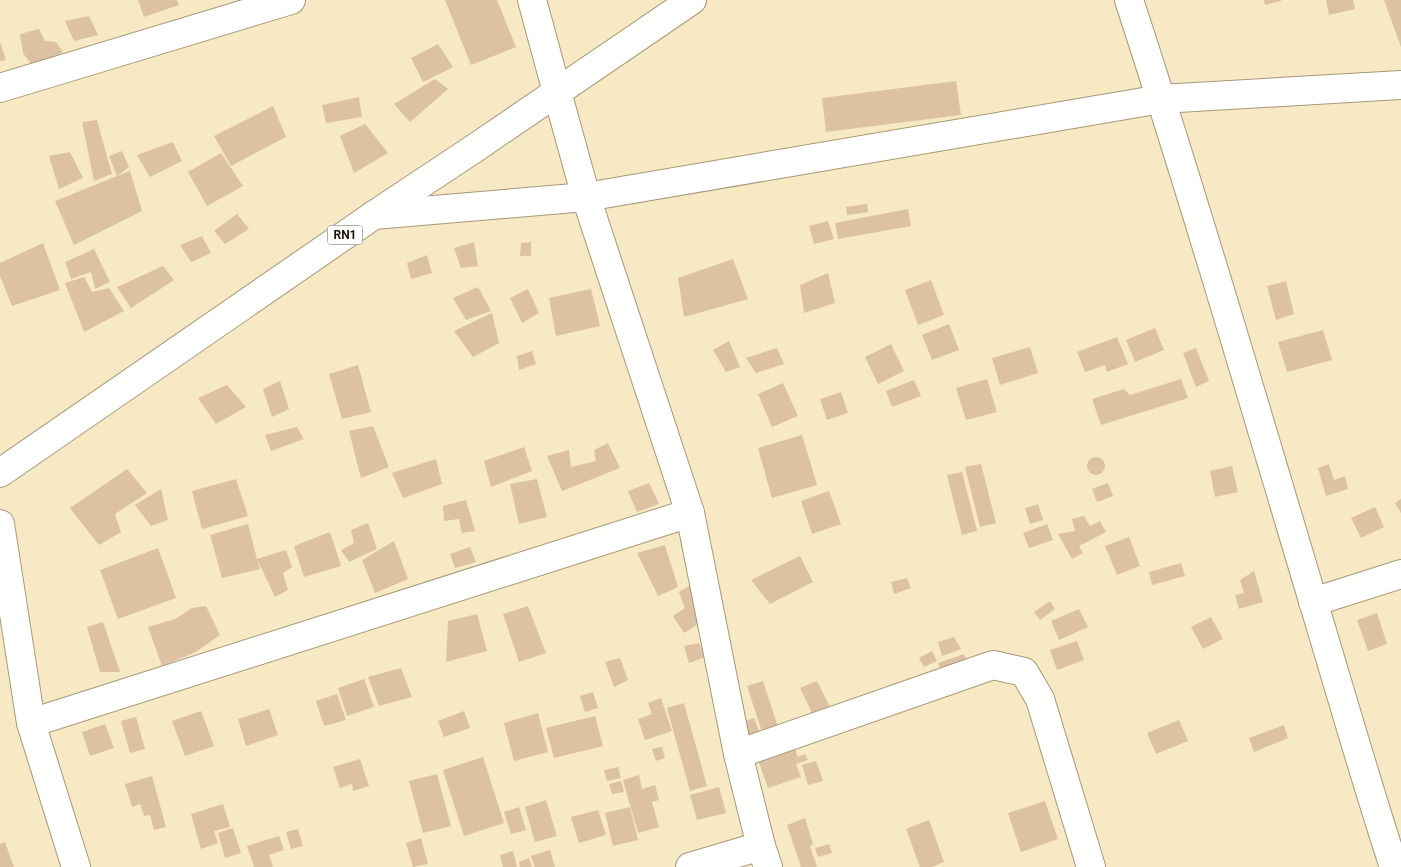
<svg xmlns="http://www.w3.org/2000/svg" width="1401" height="867" viewBox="0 0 1401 867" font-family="Roboto,sans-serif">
  <rect width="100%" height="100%" fill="#f7e9c4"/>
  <g fill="#ddc1a3">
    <polygon points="138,0 177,0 179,5 144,17"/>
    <polygon points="445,0 497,0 516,47 471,65"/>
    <polygon points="1264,0 1281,0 1281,1 1265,5"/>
    <polygon points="1326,0 1353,0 1355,9 1329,15"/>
    <polygon points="1384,0 1401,0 1401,47"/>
    <polygon points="89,16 98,35 74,41 65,21"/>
    <polygon points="39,29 45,41 56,42 63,52 35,69 23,53 20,34"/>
    <polygon points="0,42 6,60 0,61"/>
    <polygon points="438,44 453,67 423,82 411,58"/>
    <polygon points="435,79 448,89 410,122 394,104"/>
    <polygon points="956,81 961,115 826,132 822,98"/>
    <polygon points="359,97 362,117 326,123 322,105"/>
    <polygon points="273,106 286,137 231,166 214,136"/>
    <polygon points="97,120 112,174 94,181 82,122"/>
    <polygon points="365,124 388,153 354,173 340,136"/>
    <polygon points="173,142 182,161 150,177 137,155"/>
    <polygon points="122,151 129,167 117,176 130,171 142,211 74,245 55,201 117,176 109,156"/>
    <polygon points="70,152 83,178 59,189 49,156"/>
    <polygon points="221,153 243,186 207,206 188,172"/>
    <polygon points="867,204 868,212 847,215 846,207"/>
    <polygon points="908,209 911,226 838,239 835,223"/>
    <polygon points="237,214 249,229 225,244 214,231"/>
    <polygon points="828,221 834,239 814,244 809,226"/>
    <polygon points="202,236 211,253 191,262 180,245"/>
    <polygon points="474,242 478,266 461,268 454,248"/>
    <polygon points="531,242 531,256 520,256 521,243"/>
    <polygon points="43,243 60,290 12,306 0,276 0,263"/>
    <polygon points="94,249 110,282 95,289 91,272 71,279 65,262"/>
    <polygon points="427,255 432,273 411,279 407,263"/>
    <polygon points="733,259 748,299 684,317 678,278"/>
    <polygon points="163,266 174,280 131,308 117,287"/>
    <polygon points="828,273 835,303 804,313 800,285"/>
    <polygon points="84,277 92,292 109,288 124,311 84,332 65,283"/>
    <polygon points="931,280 944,315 918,325 905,290"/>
    <polygon points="1286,281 1294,314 1276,320 1267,286"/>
    <polygon points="478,287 491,311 466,320 453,298"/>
    <polygon points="528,289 539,313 522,323 510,298"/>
    <polygon points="591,289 600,326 556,336 549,298"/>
    <polygon points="492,313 499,343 473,357 454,331"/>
    <polygon points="949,324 959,350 932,360 922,335"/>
    <polygon points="1155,328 1164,350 1135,362 1126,340"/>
    <polygon points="1323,330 1332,360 1287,372 1278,342"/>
    <polygon points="1117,337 1128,364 1107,372 1105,365 1085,372 1077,352"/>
    <polygon points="729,341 740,367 726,372 713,350"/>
    <polygon points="891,344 904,371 878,384 865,357"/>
    <polygon points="1030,347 1038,373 1000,385 992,358"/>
    <polygon points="777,348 784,364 756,373 746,358"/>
    <polygon points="1196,348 1209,381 1196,387 1183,353"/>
    <polygon points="532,351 536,364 519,370 517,356"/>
    <polygon points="358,365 371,412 342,419 329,374"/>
    <polygon points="987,379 997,412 966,420 956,388"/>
    <polygon points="1181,379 1188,398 1101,425 1092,399 1124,389 1130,395"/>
    <polygon points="914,380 921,396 892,407 886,391"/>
    <polygon points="280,381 289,409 272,417 263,389"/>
    <polygon points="783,383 798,416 772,427 758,394"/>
    <polygon points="227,385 246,407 216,424 198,398"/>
    <polygon points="841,392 848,413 827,420 820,399"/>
    <polygon points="373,426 389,467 361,478 349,431"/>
    <polygon points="297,427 304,439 271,451 265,435"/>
    <polygon points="802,435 817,485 772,498 758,448"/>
    <polygon points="608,443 620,468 562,491 547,456 569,450 571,467 596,461 594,450"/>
    <polygon points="524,447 532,471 491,487 484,461"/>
    <circle cx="1096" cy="466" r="9"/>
    <polygon points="436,459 442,484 403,498 392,473"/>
    <polygon points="981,464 996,523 980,527 965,467"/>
    <polygon points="1329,464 1334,480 1345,476 1348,489 1326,496 1318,468"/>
    <polygon points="1232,466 1238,492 1215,497 1210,471"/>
    <polygon points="127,469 147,493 115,514 121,532 99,545 70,508"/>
    <polygon points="962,472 977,531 962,535 947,475"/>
    <polygon points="236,479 248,516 202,529 192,491"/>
    <polygon points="537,479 547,517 519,524 510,484"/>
    <polygon points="649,483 659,504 637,512 628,491"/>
    <polygon points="1108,483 1113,496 1097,502 1092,489"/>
    <polygon points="161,489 168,520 151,526 135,505"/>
    <polygon points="829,491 841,524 812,534 801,501"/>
    <polygon points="1401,499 1401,513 1395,503"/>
    <polygon points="466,500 475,531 462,533 459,519 444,521 443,506"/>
    <polygon points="1038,504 1043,520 1030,524 1025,508"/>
    <polygon points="1375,507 1384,527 1361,538 1351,518"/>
    <polygon points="1084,516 1090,526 1100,521 1106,532 1079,546 1083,553 1072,559 1058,534 1075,531 1072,519"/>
    <polygon points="368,523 377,549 349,562 341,550 354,543 351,530"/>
    <polygon points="248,524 257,559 286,550 292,567 283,573 288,590 275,597 257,559 260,569 222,578 210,535"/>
    <polygon points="1047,524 1053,540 1029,548 1023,533"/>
    <polygon points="330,532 341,566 304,577 294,546"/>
    <polygon points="1129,537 1140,566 1117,575 1105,546"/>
    <polygon points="394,541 408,579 375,593 362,560"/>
    <polygon points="665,545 678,587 658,596 637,553"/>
    <polygon points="470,547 476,562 455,568 450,554"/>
    <polygon points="158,548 176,598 118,619 100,570"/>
    <polygon points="800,556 813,582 770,604 751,580"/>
    <polygon points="1181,563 1185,576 1152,585 1149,572"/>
    <polygon points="1254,571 1263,602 1239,609 1235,595 1244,593 1240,580"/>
    <polygon points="907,578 911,588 894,594 891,582"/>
    <polygon points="692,584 707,618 684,633 673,616 685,608 679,592"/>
    <polygon points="1050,601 1055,609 1040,620 1034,612"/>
    <polygon points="206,606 220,635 196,652 162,666 148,627 175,619 192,608"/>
    <polygon points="528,606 546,653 519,662 503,614"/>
    <polygon points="1079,609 1088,627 1059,640 1051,621"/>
    <polygon points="1377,613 1387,644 1368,651 1357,620"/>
    <polygon points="477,614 487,651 446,662 448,621"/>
    <polygon points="1211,617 1223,639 1203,649 1191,627"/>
    <polygon points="103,622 120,672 100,672 87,627"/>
    <polygon points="954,637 961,649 942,656 938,642"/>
    <polygon points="1077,641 1084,660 1057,670 1050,650"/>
    <polygon points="699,643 705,657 689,663 684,646"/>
    <polygon points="932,651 937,661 924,667 919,658"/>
    <polygon points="964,654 968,665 942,674 938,663"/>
    <polygon points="620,658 628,680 614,687 605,662"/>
    <polygon points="401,668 412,697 379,706 368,677"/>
    <polygon points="364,679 374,707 347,716 338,688"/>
    <polygon points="763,681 780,733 764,738 747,686"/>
    <polygon points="817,681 832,711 815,719 800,688"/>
    <polygon points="593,692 598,708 585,712 580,696"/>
    <polygon points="337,694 346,720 324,726 316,701"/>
    <polygon points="661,698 672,731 645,740 638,719 652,714 648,703"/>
    <polygon points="684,703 707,786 690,791 667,708"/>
    <polygon points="269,709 278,735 246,746 238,719"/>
    <polygon points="201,711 214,746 185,756 172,721"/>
    <polygon points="464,711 470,728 444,737 438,721"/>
    <polygon points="538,713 548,752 514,761 504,723"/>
    <polygon points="595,716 603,746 554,758 546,728"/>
    <polygon points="136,717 145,749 130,753 121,721"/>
    <polygon points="754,718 762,739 750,743 742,722"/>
    <polygon points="1179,720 1188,741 1156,754 1147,733"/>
    <polygon points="105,724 114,748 90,756 82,732"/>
    <polygon points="1284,725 1288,738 1254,752 1249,738"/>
    <polygon points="793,744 798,757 805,754 808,760 796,764 801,777 768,788 757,757"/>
    <polygon points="662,747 665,758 656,761 652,749"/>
    <polygon points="483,757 504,823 464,836 443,770"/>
    <polygon points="360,759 369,786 353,791 352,784 340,788 333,767"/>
    <polygon points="816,761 823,781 808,785 802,765"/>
    <polygon points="618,767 621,778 607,781 604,770"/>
    <polygon points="437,774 451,826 423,833 409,781"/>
    <polygon points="639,775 642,789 655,785 659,800 652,802 659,827 638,833 623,780"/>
    <polygon points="152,776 166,827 154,830 150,815 144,816 140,804 132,807 125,784"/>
    <polygon points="621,781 624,792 612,794 609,784"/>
    <polygon points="719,787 726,813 697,820 690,795"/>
    <polygon points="546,800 557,836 535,842 525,807"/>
    <polygon points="1045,801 1058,839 1021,852 1008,813"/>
    <polygon points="223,804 230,827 214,831 218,843 201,849 191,814"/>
    <polygon points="519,807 526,830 511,834 504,812"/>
    <polygon points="630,807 638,840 613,846 605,813"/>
    <polygon points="598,810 606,835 579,843 571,817"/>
    <polygon points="805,818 813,844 810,846 817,867 801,867 787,825"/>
    <polygon points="929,820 944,862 932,867 920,867 906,829"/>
    <polygon points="233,828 241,853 225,858 218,833"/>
    <polygon points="298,829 303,846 291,849 286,832"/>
    <polygon points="279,836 284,850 269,855 273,867 254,867 247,846"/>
    <polygon points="421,838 428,864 413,867 406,843"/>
    <polygon points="5,842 14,867 0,867 0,844"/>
    <polygon points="829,844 832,853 818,857 815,848"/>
    <polygon points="550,850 555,867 535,867 531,856"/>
    <polygon points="513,851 517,867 503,867 500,855"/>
    <polygon points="529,858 532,867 520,867 519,862"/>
  </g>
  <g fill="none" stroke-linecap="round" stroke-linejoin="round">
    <defs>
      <g id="minor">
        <path d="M1129 0C1194 199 1253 400 1313 601 1340 690 1365 779 1394 867"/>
        <polyline points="0,88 291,0"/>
        <polyline points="557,92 586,197 690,513 738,754 761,846 768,867"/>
        <polyline points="374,215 586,197 1161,99 1401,85"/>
        <polyline points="0,524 31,723 76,867"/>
        <polyline points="1313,602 1401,574"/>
        <polyline points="31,723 690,513"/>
        <polyline points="738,754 993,665 1024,672 1040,699 1091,867"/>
        <polyline points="690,867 761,846"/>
      </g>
      <polyline id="secondary" points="532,0 557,92"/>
      <polyline id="trunk" points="0,473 374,215 475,148 692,0"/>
    </defs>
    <use href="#minor" stroke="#a69976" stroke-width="30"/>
    <use href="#secondary" stroke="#a69976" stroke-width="30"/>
    <use href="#trunk" stroke="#a69976" stroke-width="30"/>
    <use href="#minor" stroke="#fff" stroke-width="28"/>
    <use href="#secondary" stroke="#fff" stroke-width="28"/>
    <use href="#trunk" stroke="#fff" stroke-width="28"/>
  </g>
  <g text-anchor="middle" stroke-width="4" stroke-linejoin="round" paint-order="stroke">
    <rect fill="#fff" stroke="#615d54" stroke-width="1" x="327.5" y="225.5" width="35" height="19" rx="4"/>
    <g font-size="12" font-weight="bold" fill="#1d170a">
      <text x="345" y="239">RN1</text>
    </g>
  </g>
</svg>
